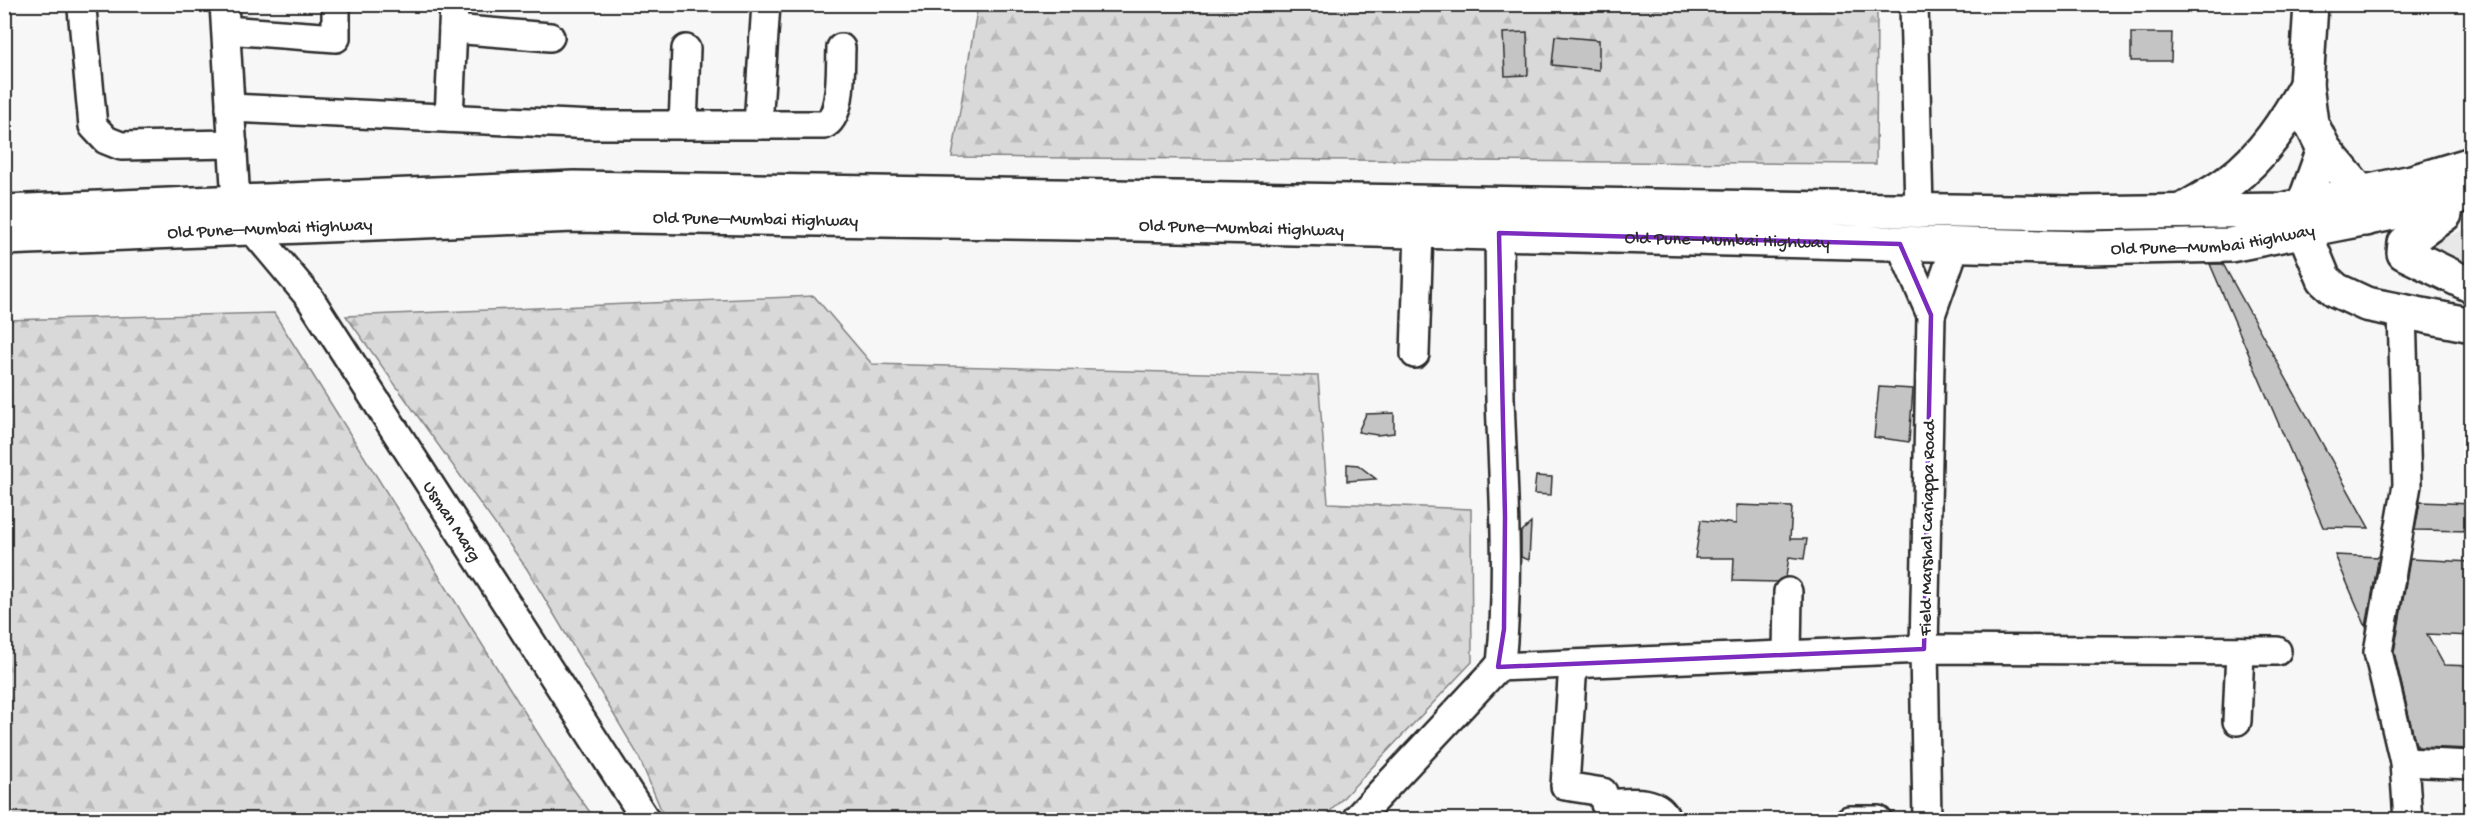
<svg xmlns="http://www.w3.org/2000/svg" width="2476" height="824" viewBox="0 0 2476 824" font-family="'Gochi Hand',sans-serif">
  <defs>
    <pattern id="forest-firs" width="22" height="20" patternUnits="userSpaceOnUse" patternTransform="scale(1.5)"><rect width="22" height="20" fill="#d9d9d9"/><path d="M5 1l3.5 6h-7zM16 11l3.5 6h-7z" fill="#bababa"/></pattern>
  </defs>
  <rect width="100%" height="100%" fill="#f7f7f7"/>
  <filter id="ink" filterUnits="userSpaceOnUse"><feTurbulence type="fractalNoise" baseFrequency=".0167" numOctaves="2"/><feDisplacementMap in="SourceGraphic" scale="12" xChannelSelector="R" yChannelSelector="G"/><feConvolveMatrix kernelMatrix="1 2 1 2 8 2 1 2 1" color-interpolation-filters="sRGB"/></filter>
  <g filter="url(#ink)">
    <polygon fill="#e8e8e8" points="2471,227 2471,265 2425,245"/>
    <g fill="url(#forest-firs)" stroke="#828282" stroke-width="1.5">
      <polygon points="978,5 1877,5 1876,164 952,157"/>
      <polygon points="814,296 872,364 1318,376 1328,503 1471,509 1472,662 1323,819 665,819 638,755 527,569 346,316"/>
      <polygon points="274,313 571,786 595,819 5,819 5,320"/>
    </g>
    <g fill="#c4c4c4" stroke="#2b2b2b" stroke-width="1.5">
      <polygon points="1527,32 1528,75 1505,76 1503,33"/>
      <polygon points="2131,33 2172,33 2171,61 2131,61"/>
      <polygon points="1555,36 1599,40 1599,70 1552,65"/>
      <polygon points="2210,264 2223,264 2369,528 2323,527"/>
      <polygon points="1879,387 1913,389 1909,442 1874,437"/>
      <polygon points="1394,413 1394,433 1377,435 1358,432 1366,414"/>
      <polygon points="1347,464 1358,465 1376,479 1347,481"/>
      <polygon points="1536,476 1552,477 1551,495 1534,494"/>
      <polygon points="2420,502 2472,504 2472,531 2415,530"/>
      <polygon points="1736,505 1792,507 1790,539 1807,539 1804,559 1789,557 1786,577 1777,582 1733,581 1734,558 1695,558 1701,520 1736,524"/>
      <polygon points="1531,523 1529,560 1521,557 1521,532"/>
      <polygon points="2335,555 2379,557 2366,627"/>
      <polygon points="2410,559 2472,562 2472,636 2427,634 2444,665 2472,666 2472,749 2418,747 2415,742 2394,652"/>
    </g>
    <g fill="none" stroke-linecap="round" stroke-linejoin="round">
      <defs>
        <g id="minor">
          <polyline points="224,4 236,202"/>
          <polyline points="1914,4 1919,210"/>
          <polyline points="82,9 93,126 106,140 121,146 233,144"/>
          <polyline points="453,29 550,37"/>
          <polyline points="226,30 336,38 336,4"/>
          <path d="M230 108 594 125H824C843 117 840 67 841 48"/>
          <polyline points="449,118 454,4"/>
          <polyline points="683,125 686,49"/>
          <polyline points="758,125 766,4"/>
          <path id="s1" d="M251 228 309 297 646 820"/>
          <polyline points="1900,244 1931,315 1924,649 1927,820"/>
          <polyline points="2402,312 2407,485 2378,652 2404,762 2408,820"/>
          <polyline points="1931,315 1956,244"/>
          <polyline points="1415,354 1419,231"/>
          <polyline points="1787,655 1788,592"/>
          <path d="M1573 664 1565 786 1603 792 1605 804C1626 803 1658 796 1667 820"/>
          <polyline points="1498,667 1924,649 2277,651"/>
          <polyline points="2237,721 2240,651"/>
          <polyline points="2404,762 2472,765"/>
          <path d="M1357 818 1501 664C1510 575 1503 486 1500 398 1499 343 1500 288 1499 233"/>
          <polyline points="1849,820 1878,820"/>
        </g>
        <g id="major">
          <polyline points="2311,4 2306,85 2311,123 2324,149 2362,194 2366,219"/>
          <polyline points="2324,149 2303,207 2304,231 2324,279 2336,290 2366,304 2472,325"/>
          <polyline points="2440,178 2446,207 2445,214 2405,243 2404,253 2472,286"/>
        </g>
        <g id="highway">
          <path d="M2182 211C2198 201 2216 192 2230 181 2263 156 2286 121 2306 85"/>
          <polyline points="4,212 574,188 2075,213 2282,210 2412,182 2472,164"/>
          <path id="s2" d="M4 238 574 215 1136 224 2088 248 2230 245 2418 208 2472 193"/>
        </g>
      </defs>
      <use href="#minor" stroke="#2b2b2b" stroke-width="32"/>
      <use href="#major" stroke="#2b2b2b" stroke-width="38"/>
      <use href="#highway" stroke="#2b2b2b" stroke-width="38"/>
      <use href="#minor" stroke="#fff" stroke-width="27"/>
      <use href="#major" stroke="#fff" stroke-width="33"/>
      <use href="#highway" stroke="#fff" stroke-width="33"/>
    </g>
  </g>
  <path fill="none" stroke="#7b2cbf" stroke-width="4.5" stroke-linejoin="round" d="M1499 233 1900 244 1931 315 1924 649 1498 667 1504 629 1505 517Z"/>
  <g text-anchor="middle" stroke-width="5" stroke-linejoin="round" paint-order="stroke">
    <g font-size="18" fill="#2b2b2b" stroke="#fff">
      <text dy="6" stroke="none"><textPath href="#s2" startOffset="752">Old Pune–Mumbai Highway</textPath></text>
      <text dy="6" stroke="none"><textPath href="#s2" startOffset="1238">Old Pune–Mumbai Highway</textPath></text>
      <text dy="6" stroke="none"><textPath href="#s2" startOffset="266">Old Pune–Mumbai Highway</textPath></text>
      <text dy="6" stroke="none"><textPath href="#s2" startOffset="2210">Old Pune–Mumbai Highway</textPath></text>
      <text dy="6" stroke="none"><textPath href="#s2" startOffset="1724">Old Pune–Mumbai Highway</textPath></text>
      <text dy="6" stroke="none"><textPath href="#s1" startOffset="356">Usman Marg</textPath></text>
      <text transform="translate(1926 528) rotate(-89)" y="6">Field Marshal Cariappa Road</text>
    </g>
  </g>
  <rect width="2476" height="824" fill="none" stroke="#fff" stroke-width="24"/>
  <rect x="12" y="12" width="2452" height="800" fill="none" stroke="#2b2b2b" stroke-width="2" filter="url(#ink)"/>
</svg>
